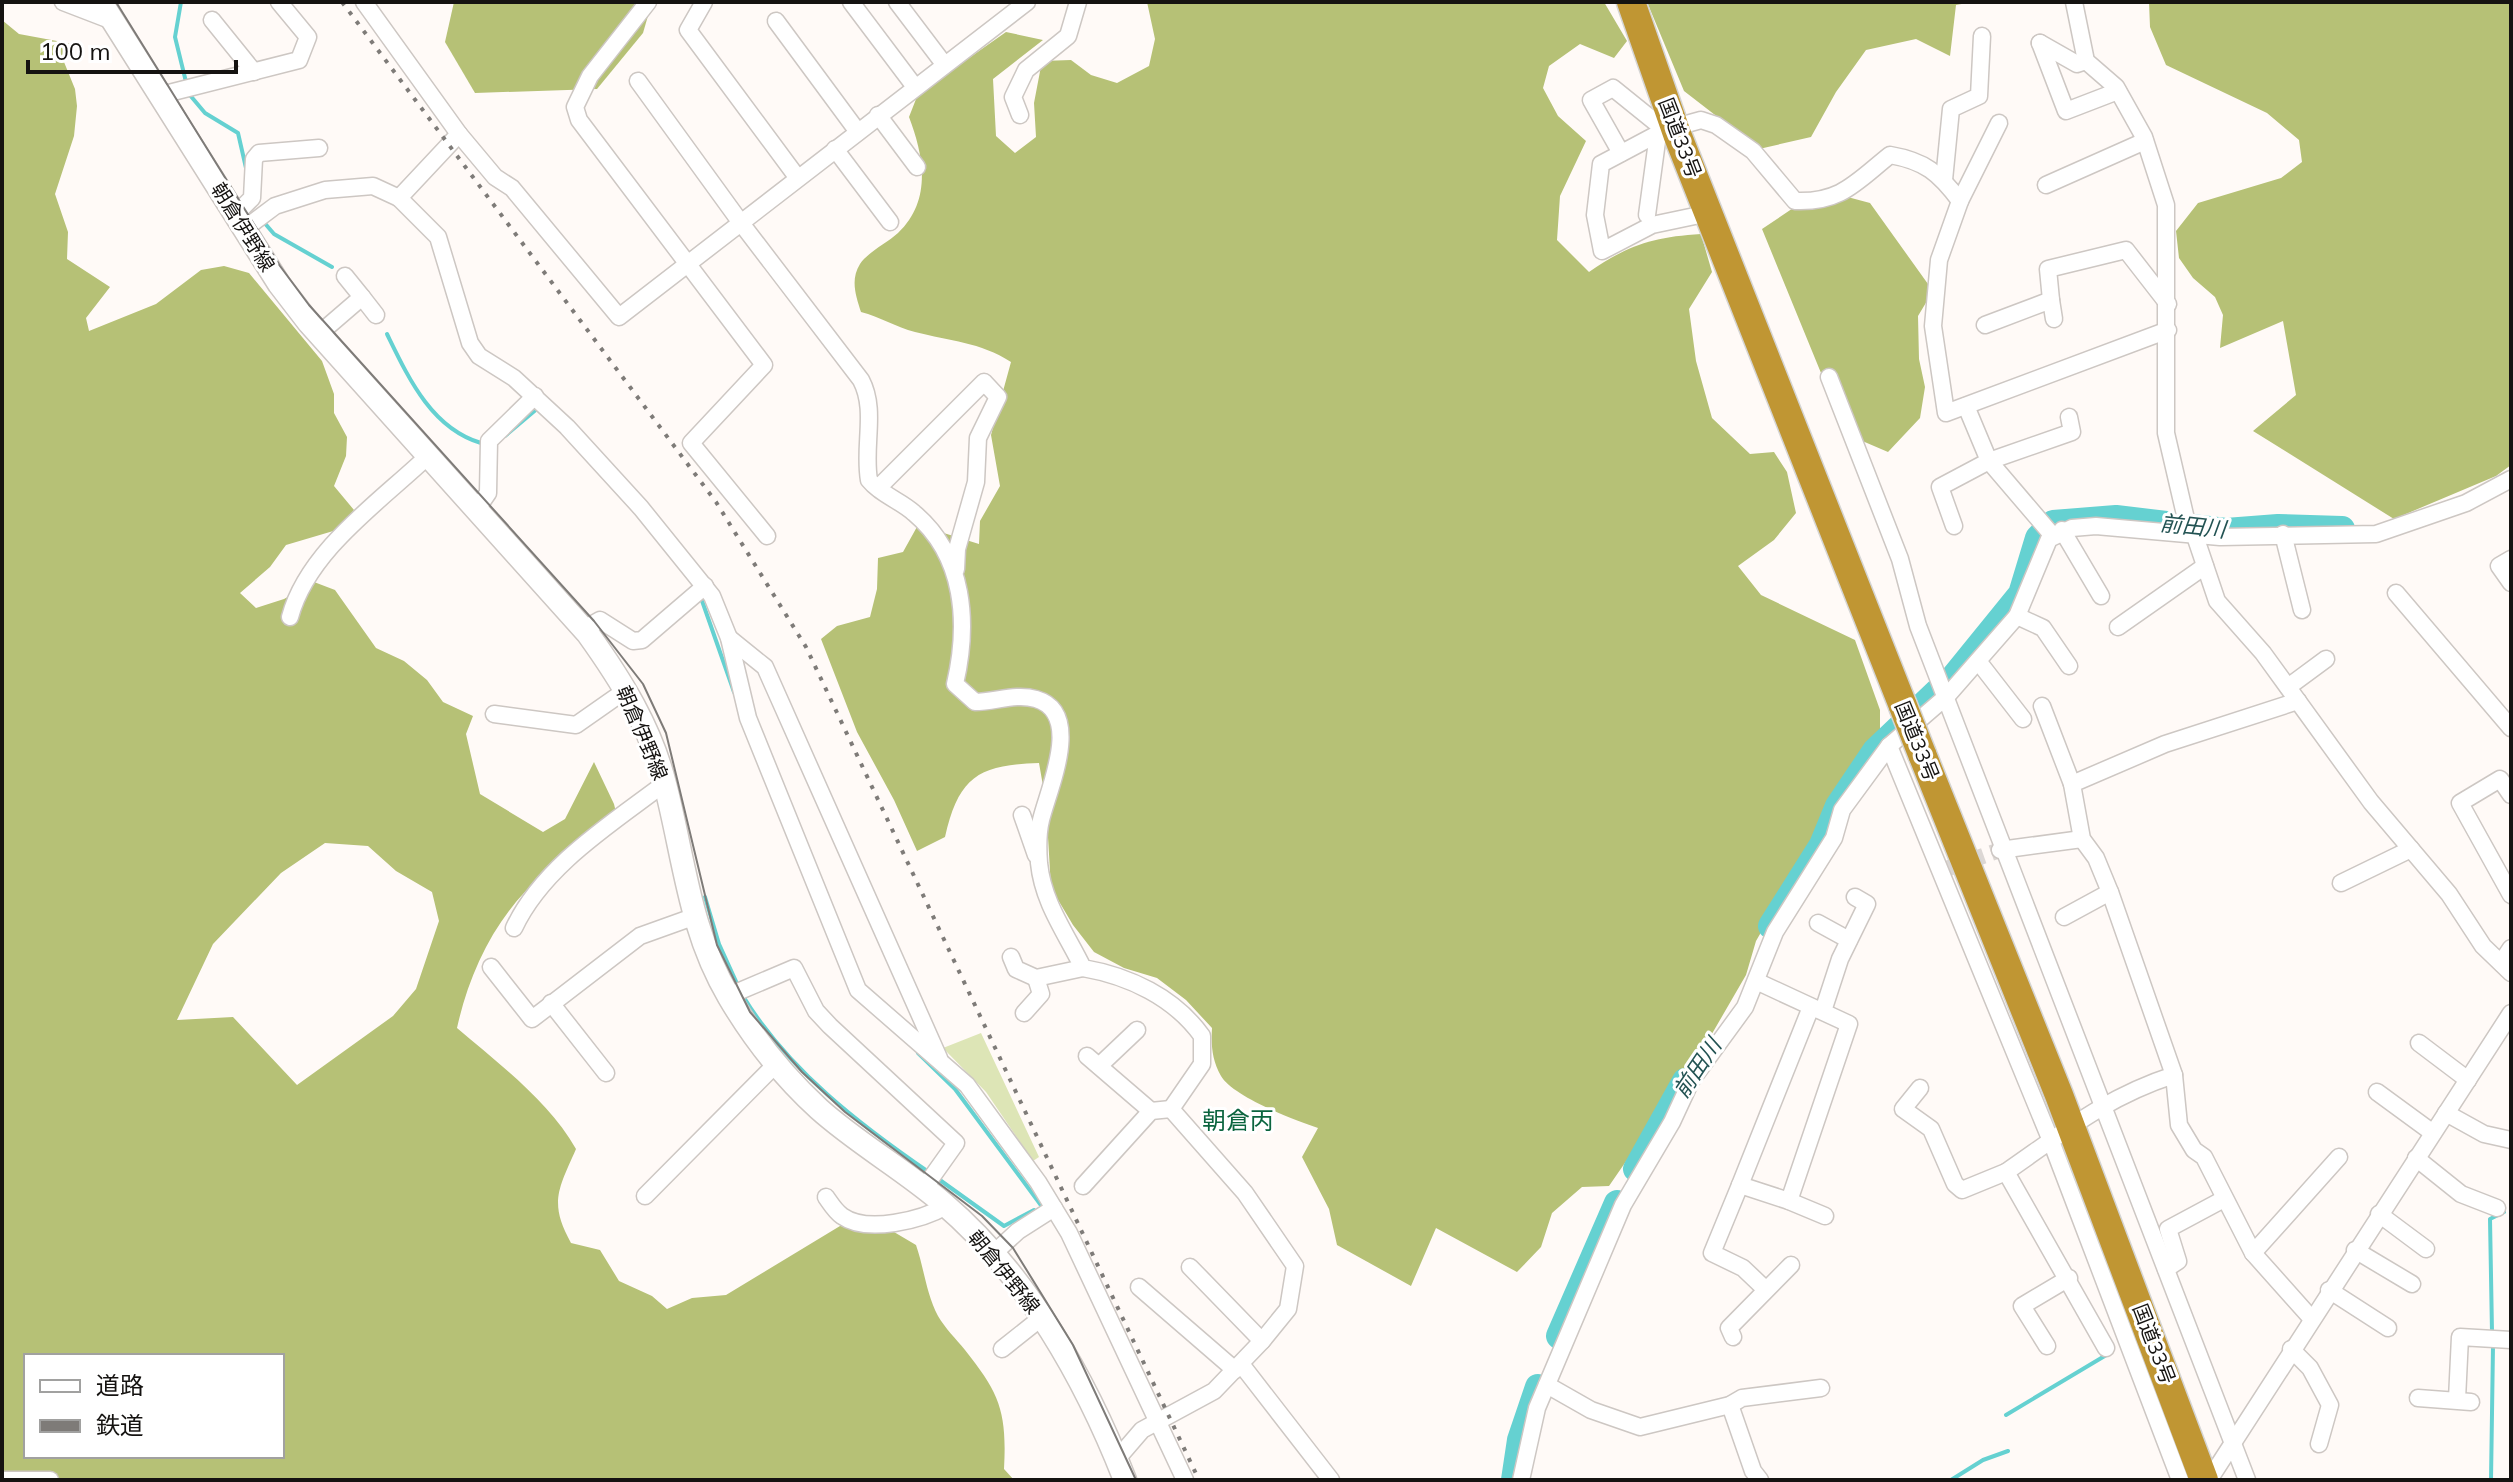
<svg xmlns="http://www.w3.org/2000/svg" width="2513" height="1482" viewBox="0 0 2513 1482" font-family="Mulish,'Noto Sans JP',sans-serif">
  <rect width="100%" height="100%" fill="#fffaf7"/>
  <polygon fill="#dde5b6" points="981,1033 1039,1157 1033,1161 986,1092 943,1048"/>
  <g fill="#b6c176" fill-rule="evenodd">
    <polygon points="454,2 652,2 643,33 597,89 475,93 445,42"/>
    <path d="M1147 2H1604L1627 41 1614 58 1580 44 1549 66 1543 88 1558 116 1586 141 1560 196 1557 240 1589 272C1628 245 1653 237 1701 234L1712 272 1689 309 1696 361 1712 418 1750 454 1774 452 1787 472 1796 513 1774 540 1738 566 1761 595 1855 640 1880 710V729L1835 806 1821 841 1802 861 1756 941 1746 975 1702 1051 1609 1186 1582 1187 1552 1213 1541 1247 1517 1272 1436 1228 1411 1286 1337 1245 1329 1209 1302 1157 1318 1128C1296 1121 1232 1096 1221 1076 1212 1060 1211 1046 1212 1028L1186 1000 1157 978 1124 968 1094 952 1073 925 1051 888 1046 803 1039 763C979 765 959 776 945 837L917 851 894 800 857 732 821 639 837 626 870 617 877 589 878 558 903 552 918 525 979 544 980 521 1000 486 991 435 1011 362C980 342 950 341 915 332 896 327 880 317 861 312 856 296 850 280 860 264 868 252 887 243 898 233 932 201 924 156 909 117L918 94 1006 32 1043 40 993 79 996 136 1015 153 1036 137 1034 103 1042 61 1071 60 1091 75 1117 83 1149 66 1155 39Z"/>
    <polygon points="1647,2 1973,2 1956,5 1950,56 1916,39 1866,50 1836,92 1811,137 1759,149 1684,91"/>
    <polygon points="2149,2 2511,2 2511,465 2496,476 2394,519 2253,431 2296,395 2283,321 2220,348 2223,315 2215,297 2193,278 2179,258 2176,231 2198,203 2281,178 2302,162 2299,140 2267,113 2166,65 2150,27"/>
    <path d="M2 20 19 34 73 44 64 62 75 89 77 106 74 136 55 194 68 232 67 259 110 287 86 318 89 331 156 304 201 270 224 266 249 273 322 361 334 394V413L347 437 346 456 334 486 354 510 340 529 286 545 270 567 240 593 256 608 284 599 314 582 335 590 376 648 404 661 427 680 443 702 473 716 466 734 480 794 543 832 565 819 594 762 614 804 619 825C595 841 568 855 545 873 498 912 470 969 457 1028 499 1064 549 1101 576 1149 558 1190 549 1203 571 1243L600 1250 619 1281 652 1296 667 1309 692 1298 726 1295 840 1226 894 1232 916 1245C924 1268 926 1293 938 1316 945 1328 956 1339 965 1350 1000 1394 1007 1412 1004 1469L1014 1480H2ZM325 843 368 846 396 871 432 892 439 921 416 989 393 1016 297 1085 233 1017 177 1020 213 944 281 873ZM26 1356H282V1456H26Z"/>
    <polygon points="1840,195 1870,203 1933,291 1918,316 1919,359 1925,387 1920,418 1888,452 1846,434 1762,229 1811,196"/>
  </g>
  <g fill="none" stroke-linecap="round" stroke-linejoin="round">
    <g stroke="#65d1d1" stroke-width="4">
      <polyline points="181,2 175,37 187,86"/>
      <polyline points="189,94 205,113 238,133 246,168"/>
      <polyline points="262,220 274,234 332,267"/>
      <path d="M387 334C408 377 431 428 481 443"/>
      <polyline points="505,436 538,408"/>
      <polyline points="700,595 734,692"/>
      <polyline points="705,897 719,944 739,988"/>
      <path d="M743 996C788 1070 860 1125 930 1173"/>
      <polyline points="918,1053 955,1089 1043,1208"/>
      <polyline points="937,1178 1004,1226 1034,1210"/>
      <polyline points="2492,1332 2490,1219 2504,1212"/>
      <polyline points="2006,1415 2108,1354"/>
      <polyline points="1951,1480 1983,1460 2008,1451"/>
      <polyline points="2491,1480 2493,1346"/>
    </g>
    <g stroke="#65d1d1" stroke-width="26">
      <polyline points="1952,679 2021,594 2038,538 2053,523 2116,518 2226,531 2278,527 2342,529"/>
      <polyline points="1771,926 1822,845 1838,806 1875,751 1939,690"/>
      <polyline points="1636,1169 1685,1081"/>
      <polyline points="1559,1336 1617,1203"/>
      <polyline points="1514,1480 1520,1440 1538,1387"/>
    </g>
    <polyline stroke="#dcd7d4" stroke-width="16" stroke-dasharray="16 8" stroke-linecap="butt" points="1946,869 2000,850"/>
    <defs>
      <g id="minor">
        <polyline points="63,2 115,22"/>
        <polyline points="364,2 459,134 399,198 438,237 470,343 479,356 514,378 567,427 641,508 712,596 729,638 748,718 858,990 967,1085 1038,1182 1069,1233 1185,1480"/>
        <polyline points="648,2 590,76 575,107 579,120 764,365 691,443 767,536"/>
        <polyline points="704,2 688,30 797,177"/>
        <polyline points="851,2 915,87"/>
        <polyline points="897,2 944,64"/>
        <polyline points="2074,2 2086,61 2116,87 2144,137 2166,205 2166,433 2189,532"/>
        <polyline points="212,20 254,72"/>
        <polyline points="776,21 858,132"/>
        <polyline points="2040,43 2066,111 2118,91"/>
        <polyline points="2040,43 2077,64 2086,61"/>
        <path d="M638 81 741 223 861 380C877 410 863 446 869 480 880 494 901 501 914 513 965 556 969 623 955 684L975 702C995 702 1016 693 1036 699 1084 713 1048 790 1041 820 1038 832 1038 850 1039 863 1043 903 1066 933 1083 968 1129 976 1174 997 1202 1036V1064L1171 1109 1245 1193 1295 1266 1288 1309 1262 1341 1214 1391 1142 1430 1117 1459"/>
        <polyline points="161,95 299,60 308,37 279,2"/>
        <polyline points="878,115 917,167"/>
        <polyline points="1020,115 1013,97 1026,70 1068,36 1078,2"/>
        <polyline points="459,134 495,177 512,188 619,317 1027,2"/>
        <polyline points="835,149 890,222"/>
        <polyline points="1621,153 1591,100 1613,88 1665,130"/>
        <polyline points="1944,180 1951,109 1979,96 1982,36"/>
        <polyline points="2046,185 2145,141"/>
        <polyline points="1960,201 1999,123"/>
        <path d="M1709 213 1652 225 1602 251 1595 215 1601 164 1665 130 1701 120 1716 125 1753 151 1795 201C1841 203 1856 182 1890 155 1925 161 1939 173 1960 201L1939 260 1933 326 1946 413 2168 330"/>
        <polyline points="235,215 252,198 254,159 259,153 319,148"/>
        <polyline points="1647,215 1658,134"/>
        <polyline points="243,230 275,206 325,190 373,186 399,198"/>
        <polyline points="362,297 376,315"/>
        <polyline points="2051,300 2054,319"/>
        <polyline points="1985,325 2051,300 2048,269 2126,250 2168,304"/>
        <polyline points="319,334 362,297 345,276"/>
        <polyline points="1829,377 1900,559 1918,626 2247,1480"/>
        <polyline points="1966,406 1989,461 2053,536"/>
        <polyline points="878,488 984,382 998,397 978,438 976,482 957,549 956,569"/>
        <polyline points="477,509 488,493 489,441 535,396"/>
        <polyline points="1954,526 1940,487 1989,461 2072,432 2069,417"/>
        <polyline points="2062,530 2101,596"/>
        <polyline points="2194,533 2217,601 2263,653 2371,802 2449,894 2483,946 2511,973"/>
        <polyline points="2283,534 2302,610"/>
        <polyline points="2511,559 2499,566 2511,583"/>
        <polyline points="2396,593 2511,728"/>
        <polyline points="2017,616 2043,628 2069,666"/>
        <path d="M290 617C308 550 381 501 429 455"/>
        <polyline points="2118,627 2205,566"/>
        <polyline points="584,629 600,620 633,641 642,640 705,586"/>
        <polyline points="729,638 765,667 939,1058"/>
        <polyline points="1978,661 2023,719"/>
        <polyline points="2288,687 2326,659"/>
        <polyline points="2298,701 2165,744 2072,784 2082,839 2096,858 2110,892 2174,1075 2179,1125 2194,1150 2204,1157 2253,1253 2311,1318"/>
        <polyline points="2042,706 2072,784"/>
        <polyline points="494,714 576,725 626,690"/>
        <polyline points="1889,746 2051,1141 2180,1480"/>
        <polyline points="2511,795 2500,779 2460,803 2511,895"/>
        <polyline points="1022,815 1036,855"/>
        <polyline points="2000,850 2082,839"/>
        <polyline points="2341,883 2411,849"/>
        <polyline points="2064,917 2110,892"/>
        <polyline points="1818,923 1849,940"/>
        <path d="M514 928C543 866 611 824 665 783"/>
        <polyline points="1011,957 1016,969 1036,978 1083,968"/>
        <polyline points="2501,963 2511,948"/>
        <polyline points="491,967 532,1019 640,936 693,917"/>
        <polyline points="1756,981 1849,1024 1789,1201 1740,1185 1811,1007"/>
        <polyline points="728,996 794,968 816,1011 830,1026 956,1143 924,1188"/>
        <polyline points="551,1003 606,1073"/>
        <polyline points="1823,1011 1840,959 1867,904 1855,897"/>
        <polyline points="1024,1013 1041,994 1036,978"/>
        <polyline points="2419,1043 2468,1080"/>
        <polyline points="1087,1056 1151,1111"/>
        <polyline points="1099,1066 1137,1030"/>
        <polyline points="1920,1088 1903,1109 1931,1129 1955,1184 1962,1190 2006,1172"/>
        <polyline points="2377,1092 2433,1133"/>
        <polyline points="2446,1113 2484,1134 2511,1140"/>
        <polyline points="2416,1158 2461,1194 2497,1208"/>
        <polyline points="1740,1185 1712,1253 1743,1268 1765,1289"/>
        <polyline points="1083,1186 1151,1111 1171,1109"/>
        <polyline points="645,1196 776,1064"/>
        <path d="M826 1197C831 1204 835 1211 842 1216 867 1234 922 1220 946 1206"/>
        <polyline points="1789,1201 1825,1216"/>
        <polyline points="2379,1214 2426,1249"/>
        <polyline points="2355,1250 2412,1284"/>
        <polyline points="2253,1253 2339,1157"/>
        <polyline points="993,1254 1018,1231 1054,1208"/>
        <polyline points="1190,1267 1262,1341"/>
        <polyline points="2166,1269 2178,1261 2168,1229 2224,1199"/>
        <polyline points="1139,1287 1235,1370"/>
        <polyline points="2329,1290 2388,1328"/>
        <polyline points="1733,1337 1729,1328 1791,1265"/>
        <polyline points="2047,1346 2022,1306 2069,1278"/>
        <path d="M2106 1348 2006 1172C2064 1132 2106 1097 2174 1075"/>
        <polyline points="1002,1349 1041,1318"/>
        <polyline points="2291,1349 2310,1368 2330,1405 2319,1444"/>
        <polyline points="1241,1364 1331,1480"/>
        <polyline points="1547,1385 1591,1410 1640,1427 1730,1405 1742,1398 1821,1388"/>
        <polyline points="2418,1398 2471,1402"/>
        <polyline points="2457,1399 2460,1337 2511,1340"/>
        <polyline points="1730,1405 1753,1471 1760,1480"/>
        <polyline points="2,1480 50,1480"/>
        <polyline points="1521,1480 1537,1408 1623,1205 1672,1122 1691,1081 1745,1007 1775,932 1834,838 1842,810 1889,746 1947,696 2017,616 2049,539 2072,528 2096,526 2220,537 2376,534 2466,503 2511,479"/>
        <polyline points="2209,1480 2511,1013"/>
      </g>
      <path id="secondary" d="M101 2 279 284 309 323 588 634C621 680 651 728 665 784 684 857 689 930 729 997 753 1038 784 1077 819 1109 858 1144 905 1170 944 1204 1027 1275 1086 1380 1125 1480"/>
      <g id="trunk">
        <polyline points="1631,2 1677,134 1903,706"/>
        <polyline points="1922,754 2059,1095 2204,1480"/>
      </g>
    </defs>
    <use href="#minor" stroke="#cdc7c3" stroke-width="19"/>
    <use href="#secondary" stroke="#cdc7c3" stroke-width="25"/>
    <use href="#trunk" stroke="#d5d5d4" stroke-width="31"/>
    <use href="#minor" stroke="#fff" stroke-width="16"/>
    <use href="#secondary" stroke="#fff" stroke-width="22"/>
    <use href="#trunk" stroke="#c09633" stroke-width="28"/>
    <polyline stroke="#7e7b78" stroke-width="2" points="116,2 280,266 309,305 594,621 643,684 666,733 717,945 750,1012 802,1072 845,1112 982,1216 1013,1248 1073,1345 1136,1480"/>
    <polyline stroke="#7e7b78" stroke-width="4" stroke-dasharray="4 8" stroke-linecap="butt" points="342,2 716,502 806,647 1199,1480"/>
    <defs>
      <polyline id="trunk-bridge" points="1903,706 1922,754"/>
    </defs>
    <use href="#trunk-bridge" stroke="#d5d5d4" stroke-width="31" stroke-linecap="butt"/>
    <use href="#trunk-bridge" stroke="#c09633" stroke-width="28"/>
  </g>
  <g text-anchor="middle" stroke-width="6" stroke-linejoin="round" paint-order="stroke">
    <g font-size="20" fill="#151311" stroke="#fff">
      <text transform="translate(1680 138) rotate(69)" y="7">国道33号</text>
      <text transform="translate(243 227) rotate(58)" y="7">朝倉伊野線</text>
      <text transform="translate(642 733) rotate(67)" y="7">朝倉伊野線</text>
      <text transform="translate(1917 741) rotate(68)" y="7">国道33号</text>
      <text transform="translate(1004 1272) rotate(51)" y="7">朝倉伊野線</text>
      <text transform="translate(2154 1344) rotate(69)" y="7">国道33号</text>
    </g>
    <g font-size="22" font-style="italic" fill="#235353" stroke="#fff">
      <text transform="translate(2193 526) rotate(6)" y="8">前田川</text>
      <text transform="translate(1697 1068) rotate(-56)" y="8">前田川</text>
    </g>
    <g font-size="24" fill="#0c653f" stroke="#fff">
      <text x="1238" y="1129">朝倉丙</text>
    </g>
  </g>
  <rect width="2513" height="1482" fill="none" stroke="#151311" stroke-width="8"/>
  <rect x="24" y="1354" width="260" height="104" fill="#ffffff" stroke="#a1a1a0" stroke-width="2"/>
  <rect x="40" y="1380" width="40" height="12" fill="#ffffff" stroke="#a1a1a0" stroke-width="2"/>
  <text x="96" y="1394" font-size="24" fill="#151311">道路</text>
  <rect x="40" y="1420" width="40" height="12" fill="#7e7b78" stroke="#a1a1a0" stroke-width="2"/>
  <text x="96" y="1434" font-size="24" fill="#151311">鉄道</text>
  <path d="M28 60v12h208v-12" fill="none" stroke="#151311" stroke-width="4"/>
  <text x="40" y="60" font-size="24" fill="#151311" stroke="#ffffff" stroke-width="6" paint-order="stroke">100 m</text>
</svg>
